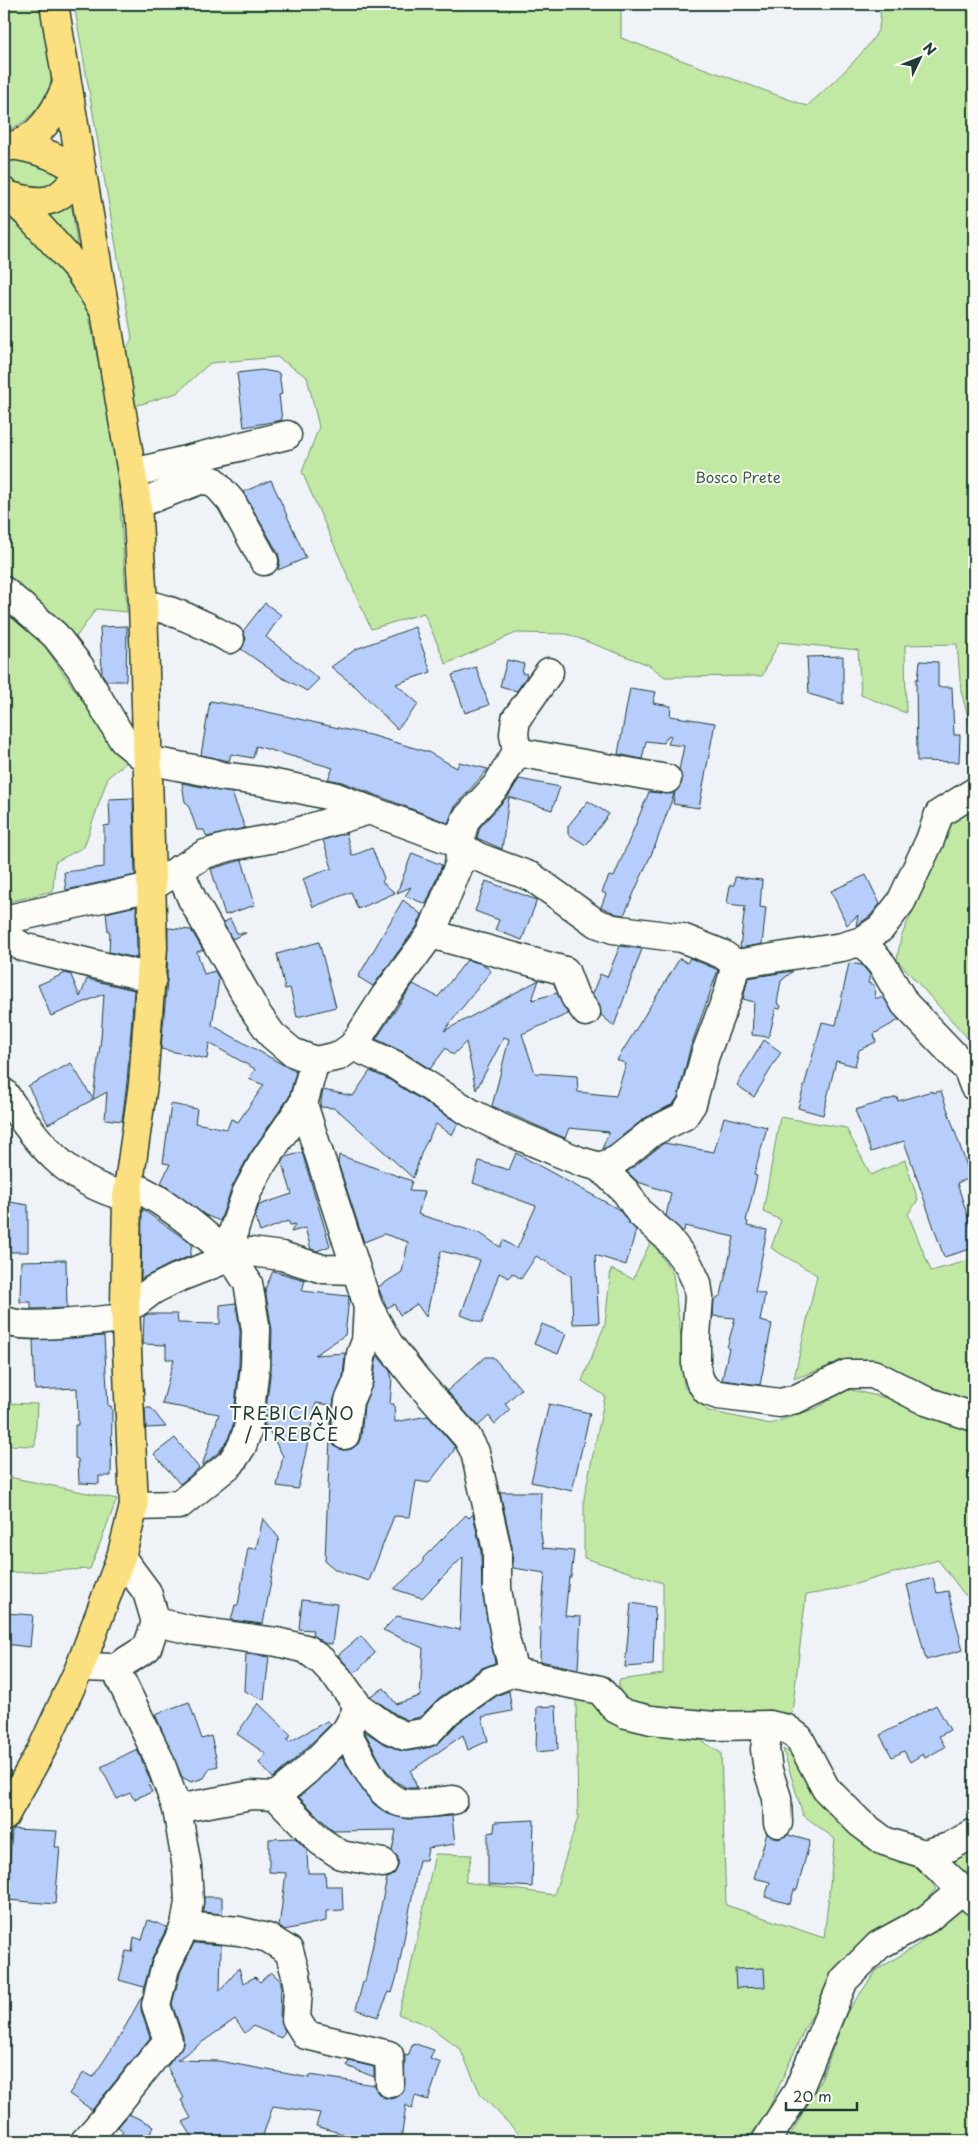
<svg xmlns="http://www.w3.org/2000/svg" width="978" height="2145" viewBox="0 0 978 2145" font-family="'Playpen Sans',sans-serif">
  <rect width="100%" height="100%" fill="#eff3f8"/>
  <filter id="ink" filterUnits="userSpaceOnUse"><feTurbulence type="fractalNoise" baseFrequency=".02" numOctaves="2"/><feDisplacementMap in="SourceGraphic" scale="10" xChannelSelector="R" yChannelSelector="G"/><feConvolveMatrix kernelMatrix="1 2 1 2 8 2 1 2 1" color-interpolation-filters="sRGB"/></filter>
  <g filter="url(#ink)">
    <g fill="#c2e9a4" stroke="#70936c">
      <path d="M4 4H42C45 26 55 59 51 80 46 104 26 124 4 132Z"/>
      <path d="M74 4H621V38L807 106C823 92 875 45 879 27 881 20 880 11 880 4H974V739L961 691 957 644 905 645 906 713 861 695 858 650 779 642 762 676 665 677 649 665 567 634 516 633 446 664 424 613 371 629 302 472 319 427 307 377 277 357 210 363 177 393 135 406 126 350 132 338Z"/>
      <polygon points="21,158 31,159 61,175 61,178 49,189 18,185 4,178 4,161"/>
      <polygon points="69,206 72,208 77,244 75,247 47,215"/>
      <polygon points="4,213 33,238 56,265 88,311 103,385 118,475 127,612 96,609 76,637 4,575"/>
      <polygon points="4,610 36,634 126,763 108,777 84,847 55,862 53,891 4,903"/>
      <polygon points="974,786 974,1045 897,960 901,937 948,831"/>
      <polygon points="780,1117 846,1128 871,1175 905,1160 918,1200 908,1214 931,1271 974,1259 974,1404 924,1389 878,1364 832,1365 794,1379 817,1275 771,1248 781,1220 763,1212"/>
      <polygon points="651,1241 673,1274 681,1337 684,1387 708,1411 770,1424 817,1408 847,1389 904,1402 974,1431 974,1596 965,1595 938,1560 835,1590 806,1595 792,1713 698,1716 638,1709 619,1697 619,1680 663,1674 663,1583 584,1558 584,1498 605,1396 582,1381 605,1324 611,1269 633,1279"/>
      <polygon points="4,1403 37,1404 35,1446 4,1445"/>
      <polygon points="4,1476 117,1499 90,1569 4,1573"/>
      <polygon points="576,1696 693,1735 721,1753 726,1905 824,1938 835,1839 803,1815 783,1749 795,1756 837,1814 877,1853 921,1868 936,1889 917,1910 877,1930 839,1964 804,2030 766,2115 746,2141 521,2141 518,2133 481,2095 460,2049 429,2026 398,2014 408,1980 435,1854 472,1855 465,1882 554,1895 578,1817"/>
      <polygon points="974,1846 974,2141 787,2141 820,2082 847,2012 877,1970 917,1945 954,1912 956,1854"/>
    </g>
    <g fill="#b7cefd" stroke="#1f3d34">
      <polygon points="262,370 279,373 282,394 279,395 282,420 244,427 237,373"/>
      <polygon points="271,480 306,558 278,570 280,561 278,553 243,492"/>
      <polygon points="265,603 281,615 266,637 319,679 307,691 281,677 241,649 246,639 243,631"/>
      <polygon points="127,626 126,681 107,681 102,674 100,627"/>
      <polygon points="415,627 431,672 396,684 419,704 397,729 356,687 331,667 356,649"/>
      <polygon points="843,656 843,704 809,694 807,657"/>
      <polygon points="507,660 524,664 522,673 527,674 526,677 517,691 500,686"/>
      <polygon points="920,661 938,662 938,687 952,687 954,735 960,735 959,762 917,761 916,679 918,679"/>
      <polygon points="476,667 489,705 465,713 452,675"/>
      <polygon points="630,688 656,692 653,703 671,706 670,716 715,723 699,808 673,804 675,792 682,782 679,770 684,746 668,744 671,736 669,735 663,743 646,741 642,759 618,754"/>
      <polygon points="210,701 250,708 374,736 428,752 457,768 459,762 488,769 454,808 448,823 342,782 328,779 333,768 256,746 253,758 231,754 229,761 201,755"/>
      <polygon points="519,779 560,787 552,810 509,797 502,849 477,838 480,827 509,795"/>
      <polygon points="182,783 232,793 245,828 207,837 204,830 197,830 188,804 185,802"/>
      <polygon points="649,792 674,794 655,846 624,915 617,914 601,907 606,894 602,892 609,876 614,877"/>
      <polygon points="133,798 135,875 66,890 64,872 104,867 104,826 110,825 109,799"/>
      <polygon points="588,801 609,814 586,845 568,834 568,826"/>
      <polygon points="346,833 352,856 372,848 384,878 382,882 395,893 358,909 351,892 313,907 303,879 332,868 323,840"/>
      <polygon points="412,853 442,865 426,904 405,896 411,887 397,893"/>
      <polygon points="242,860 255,905 225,915 211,869"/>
      <polygon points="866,875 880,904 870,916 856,926 858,915 847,925 831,891"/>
      <polygon points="735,877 762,880 760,907 766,908 762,944 740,948 745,906 727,904 730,885 734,885"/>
      <polygon points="486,881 537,900 522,940 495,930 499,920 475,911"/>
      <polygon points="403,900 422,915 417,926 373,986 358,977"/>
      <polygon points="136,906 137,958 109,952 110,932 108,931 106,913"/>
      <polygon points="230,919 237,933 246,933 232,939 223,923"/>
      <polygon points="168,928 191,930 203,950 197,952 204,974 215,971 219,979 212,1025 296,1072 289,1097 249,1155 232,1187 220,1221 205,1215 161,1183 170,1164 163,1163 171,1104 197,1109 195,1123 227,1129 231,1119 238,1122 264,1085 249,1079 255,1069 209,1043 207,1059 161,1049 167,981"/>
      <polygon points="319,942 336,1007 297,1017 290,988 285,989 277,954"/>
      <polygon points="620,946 642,949 614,1026 601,1015 599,1003 592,994 600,974 607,977"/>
      <polygon points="680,958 687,963 690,958 718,970 690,1049 678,1097 673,1104 645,1118 609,1146 602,1149 609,1132 569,1128 565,1138 492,1106 509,1039 504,1037 476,1090 466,1042 453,1055 446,1048 430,1069 403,1052 376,1039 413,984 438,997 467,960 483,964 491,971 444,1031 539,980 532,1000 557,993 568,1014 522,1034 535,1073 577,1076 578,1092 616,1096 626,1064 617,1060"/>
      <polygon points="849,963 862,965 870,975 868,983 874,985 875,998 884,998 899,1020 874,1034 876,1042 859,1050 855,1066 836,1061 823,1115 798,1108 822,1022 836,1025"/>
      <polygon points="793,971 781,981 777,1003 781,1006 780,1009 776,1008 769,1037 752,1035 754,1002 743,999 748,978"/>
      <polygon points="66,973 71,975 80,997 87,979 134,990 127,1082 122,1121 105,1119 107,1092 48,1124 28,1086 71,1063 93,1099 101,1038 104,994 51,1016 38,985"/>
      <polygon points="764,1040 781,1052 754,1097 737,1085"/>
      <polygon points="370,1071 388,1079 458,1123 452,1135 436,1124 422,1151 413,1178 341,1113 334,1108 320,1107 323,1090 353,1096"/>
      <polygon points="932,1091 932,1093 941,1091 971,1178 957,1183 974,1236 974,1248 944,1257 904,1141 871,1152 855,1110 897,1097 898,1101"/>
      <polygon points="724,1117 767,1127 754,1175 757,1176 746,1221 748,1222 747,1226 767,1230 755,1292 765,1294 760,1321 772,1324 760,1385 722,1380 729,1348 727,1348 735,1318 713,1316 714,1300 721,1295 734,1237 685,1226 684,1231 682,1231 666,1216 671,1193 638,1182 627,1172 664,1143 714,1152"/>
      <polygon points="302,1152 330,1246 317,1251 311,1249 305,1228 291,1232 295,1224 290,1225 288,1221 260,1232 255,1217 259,1205 292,1194 282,1162 286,1157"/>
      <polygon points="516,1153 618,1209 636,1230 626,1265 595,1255 599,1323 573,1324 571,1276 536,1256 521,1279 512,1273 509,1278 499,1273 482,1323 461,1315 480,1260 441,1251 426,1317 417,1304 400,1315 394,1304 387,1308 378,1287 402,1272 408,1242 384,1234 364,1242 338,1163 339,1155 412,1181 409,1191 425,1192 418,1214 481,1234 500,1247 503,1240 517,1249 536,1206 473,1183 479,1161 509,1170"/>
      <polygon points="4,1201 28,1205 28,1252 4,1252"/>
      <polygon points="142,1209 192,1244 190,1256 168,1265 141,1279"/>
      <polygon points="66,1260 67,1308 31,1309 31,1302 20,1302 21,1261"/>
      <polygon points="273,1271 305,1280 302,1291 348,1296 349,1298 345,1335 315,1355 345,1353 343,1377 334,1399 330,1425 331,1405 316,1403 298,1489 277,1486 283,1456 266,1425 264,1426 271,1368 272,1330 265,1289"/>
      <polygon points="236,1303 240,1331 239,1365 233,1425 228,1439 219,1452 202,1466 219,1414 162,1404 174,1359 166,1359 166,1345 143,1344 144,1316 148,1314 177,1314 178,1323 220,1324 220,1305"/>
      <polygon points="542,1324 566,1334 558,1354 534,1344"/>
      <polygon points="104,1336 108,1406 111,1406 112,1410 111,1476 99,1476 99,1484 79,1483 78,1459 75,1458 75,1425 78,1425 77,1388 35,1390 33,1340"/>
      <polygon points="377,1355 390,1371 392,1378 390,1404 394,1404 395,1422 428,1416 455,1447 453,1452 429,1483 416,1481 410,1517 394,1516 369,1581 336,1570 325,1561 330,1437 335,1447 343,1450 351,1449 358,1444 361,1437 364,1405 373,1383"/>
      <polygon points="485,1357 493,1357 521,1389 505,1404 510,1410 495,1424 489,1416 478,1426 447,1391"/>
      <polygon points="549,1404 590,1413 572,1491 531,1482"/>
      <polygon points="145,1408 151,1408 166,1427 146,1428"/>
      <polygon points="175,1438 199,1468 180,1484 154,1454"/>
      <polygon points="500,1492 541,1492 540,1525 543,1548 574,1551 571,1577 569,1577 565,1616 581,1617 578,1669 540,1661 541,1631 540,1630 545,1573 513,1568 512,1547"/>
      <polygon points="473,1514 481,1552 482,1591 495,1663 482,1668 439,1698 420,1717 407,1720 397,1715 370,1696 384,1688 396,1704 420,1696 423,1648 383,1630 397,1616 460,1630 463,1557 422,1598 394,1589 423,1563 423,1558 466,1515 469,1518"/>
      <polygon points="263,1518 279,1538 263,1624 231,1620 235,1605 238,1605 248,1548 256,1549"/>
      <polygon points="933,1578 937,1593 948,1591 963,1650 926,1660 907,1585"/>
      <polygon points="302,1600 337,1604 332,1644 324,1643 312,1635 313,1630 299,1629"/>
      <polygon points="631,1603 655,1607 653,1665 625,1667"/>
      <polygon points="4,1613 33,1615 30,1647 4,1644"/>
      <polygon points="361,1636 375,1653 354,1674 338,1655"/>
      <polygon points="246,1654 269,1657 264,1700 244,1691"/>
      <polygon points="509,1691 512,1711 482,1717 488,1741 468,1750 463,1735 411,1771 417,1788 407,1788 395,1781 382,1765 364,1731 383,1743 399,1750 408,1751 431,1747 439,1743 458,1723 498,1695"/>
      <polygon points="189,1702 202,1739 211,1736 218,1766 210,1768 204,1778 191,1782 182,1777 155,1714"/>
      <polygon points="258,1703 291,1735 287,1740 289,1742 327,1721 331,1724 295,1759 273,1778 259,1763 266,1754 237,1734"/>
      <polygon points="936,1705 950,1730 939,1736 945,1747 925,1758 923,1754 910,1762 904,1751 892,1757 880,1735"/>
      <polygon points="556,1706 558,1750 536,1752 537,1707"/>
      <polygon points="137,1749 151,1782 148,1784 152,1792 134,1799 130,1793 117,1799 101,1767"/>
      <polygon points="342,1757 365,1794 375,1805 388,1814 408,1819 452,1816 455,1844 428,1848 426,1860 419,1860 397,1976 392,1993 389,1992 378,2017 356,2009 363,1982 365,1982 387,1878 394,1874 398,1866 398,1857 392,1851 396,1830 333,1831 299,1797"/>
      <polygon points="534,1820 532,1887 488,1884 488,1833 494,1832 495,1822"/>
      <polygon points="14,1829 57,1831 55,1847 60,1847 55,1904 7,1900 12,1830"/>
      <polygon points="767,1833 778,1839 788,1835 810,1841 797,1890 794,1890 790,1904 765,1897 770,1882 754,1878"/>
      <polygon points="295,1838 307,1850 308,1873 325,1873 326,1886 342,1886 343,1910 326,1911 326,1921 284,1930 279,1927 286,1873 269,1872 269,1839"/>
      <polygon points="204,1897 222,1897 222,1914 203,1912"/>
      <polygon points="148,1920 167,1927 151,1961 144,1987 119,1980 126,1951 132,1952 134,1937 142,1940"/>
      <polygon points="194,1943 221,1945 220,1991 239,1968 243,1983 255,1977 260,1982 271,1972 281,1981 280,2018 285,2031 281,2038 253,2026 245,2033 235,2019 177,2060 219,2061 310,2078 310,2075 375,2085 377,2092 382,2097 391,2099 399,2096 404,2090 405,2055 408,2056 413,2043 434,2050 430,2059 441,2063 428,2100 415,2096 412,2109 406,2105 401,2141 367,2141 316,2126 320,2113 273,2106 261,2141 195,2141 183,2122 191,2118 181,2100 184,2098 167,2067 183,2044 183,2036 172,2004 180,1973"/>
      <polygon points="764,1968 765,1987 736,1988 735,1969"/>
      <polygon points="142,1996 141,2010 150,2038 92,2110 69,2094 84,2072 93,2077 119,2038"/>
      <polygon points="349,2061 374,2067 374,2077 347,2066"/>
      <polygon points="129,2114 154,2126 146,2141 118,2141 123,2131 118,2127"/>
    </g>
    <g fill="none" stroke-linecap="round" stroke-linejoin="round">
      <defs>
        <g id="minor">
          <polyline points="133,473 287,435"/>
          <polyline points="137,504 200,480 213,481 231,501 264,561"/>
          <polyline points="4,591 55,635 80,667 123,740 147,760 209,772 220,776 260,781 300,789 336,797 369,810"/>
          <path d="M143 603C176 611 201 622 230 639"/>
          <polyline points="517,752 667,779"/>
          <polyline points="179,869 192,899 257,1014 272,1035 292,1052 315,1061"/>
          <polyline points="4,920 151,887 205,854 232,846 281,837 369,810 450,840 478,857 532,877 596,923 613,929 682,938 722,954 736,964 842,947 862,941 881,928 901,902 930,840 939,814 974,792"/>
          <polyline points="431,934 565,971 575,997 586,1012"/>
          <polyline points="4,935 23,947 152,978"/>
          <polyline points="862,941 883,966 905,1004 968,1070 974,1086"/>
          <polyline points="353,1046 385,996 431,934 459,865 462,831 466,819 497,785 517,752 514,734 516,719 549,672"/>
          <path d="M4 1093C38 1143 65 1181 127 1197"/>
          <polyline points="303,1104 368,1306 388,1343 415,1378 467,1437 475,1452 497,1550 497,1589 506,1642 514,1672"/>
          <polyline points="600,1167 626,1192 640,1213 668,1238 689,1266 697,1283 699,1297 696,1336 696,1367 700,1381 707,1391 718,1395 780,1403 796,1399 847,1374 873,1374 926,1401 974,1417"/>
          <path d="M128 1185C159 1194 206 1235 231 1257"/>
          <polyline points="125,1305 136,1303 153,1290 175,1279 231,1257 251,1252 282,1256 323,1269 356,1270"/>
          <path d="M4 1320C23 1331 100 1320 125 1318"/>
          <polyline points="345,1435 349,1401 358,1381 361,1354 366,1341 368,1306"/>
          <polyline points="134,1506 179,1505 231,1463 242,1446 248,1429 255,1366 256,1330 248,1283 231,1257 234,1229 247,1192 263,1162 303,1104 315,1061 339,1056 353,1046 395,1065 471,1113 503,1129 579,1161 600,1167 617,1160 652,1132 684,1116 692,1104 705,1055 728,994 736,964"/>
          <polyline points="121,1557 147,1592 156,1622 196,1631 277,1642 306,1649 322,1661 337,1677 359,1707 389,1729 405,1736 428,1732 448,1711 491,1681 514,1672 600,1690 616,1709 626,1714 651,1720 714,1726 769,1725 787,1729 799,1738 826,1789 860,1823 884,1841 924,1854 974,1901"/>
          <polyline points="80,1667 115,1668 147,1648 156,1622"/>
          <polyline points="769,1725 765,1749 768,1770 777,1798 778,1823"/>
          <path d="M346 1731C359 1752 376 1798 403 1803 418 1806 437 1801 453 1800"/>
          <polyline points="276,1796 320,1841 341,1855 383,1863"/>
          <polyline points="177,1809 251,1795 276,1796 306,1771 346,1731 359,1707"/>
          <polyline points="924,1854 949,1847 974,1833"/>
          <polyline points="185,1926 239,1931 268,1938 289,1951 296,1975 298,1989 296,2019 306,2035 389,2055 390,2083"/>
          <path d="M85 2141C115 2110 139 2074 168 2041L156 2005 165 1968 185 1926 189 1902 187 1867 177 1809 159 1759 115 1668"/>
          <polyline points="766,2141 798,2091 844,1980 879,1945 927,1919 962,1890"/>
        </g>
        <polyline id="major" points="4,1817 42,1749 80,1667 121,1557 134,1506 125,1305 127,1197 143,1084 153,948 143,603 137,504 54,4"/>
        <g id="highway">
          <path d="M7 147C38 142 55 113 66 87"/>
          <polyline points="4,192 30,216 78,269 104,310"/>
          <path d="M10 196C46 206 58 204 81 172 61 158 41 150 17 146"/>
        </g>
      </defs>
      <use href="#minor" stroke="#1f3d34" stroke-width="31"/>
      <use href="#major" stroke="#1f3d34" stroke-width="31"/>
      <use href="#highway" stroke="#1f3d34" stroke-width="31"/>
      <use href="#minor" stroke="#fdfcf7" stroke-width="28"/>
      <use href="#major" stroke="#fce080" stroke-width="28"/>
      <use href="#highway" stroke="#fce080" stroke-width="28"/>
    </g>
  </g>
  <g text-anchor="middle" stroke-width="4" stroke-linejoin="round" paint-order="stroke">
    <g font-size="15" fill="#405f4a" stroke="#fdfcf7">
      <text x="738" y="483">Bosco Prete</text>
    </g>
    <g font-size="18" letter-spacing="1" fill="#1f3d34" stroke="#fdfcf7">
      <text x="292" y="1420">TREBICIANO<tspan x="292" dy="21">/ TREBČE</tspan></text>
    </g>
  </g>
  <rect width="978" height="2145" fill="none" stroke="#fdfcf7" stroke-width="20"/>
  <rect x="10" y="10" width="958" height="2125" fill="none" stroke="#1f3d34" stroke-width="2" filter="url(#ink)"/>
  <g transform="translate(920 58) rotate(47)" stroke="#fdfcf7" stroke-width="4" paint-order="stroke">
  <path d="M0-4L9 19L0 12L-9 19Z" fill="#1f3d34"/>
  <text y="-8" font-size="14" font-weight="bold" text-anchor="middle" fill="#1f3d34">N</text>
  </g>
  <path d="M786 2102v8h71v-8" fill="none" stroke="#1f3d34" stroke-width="2.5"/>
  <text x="793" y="2102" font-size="15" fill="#1f3d34" stroke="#fdfcf7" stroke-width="4" paint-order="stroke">20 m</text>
</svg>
